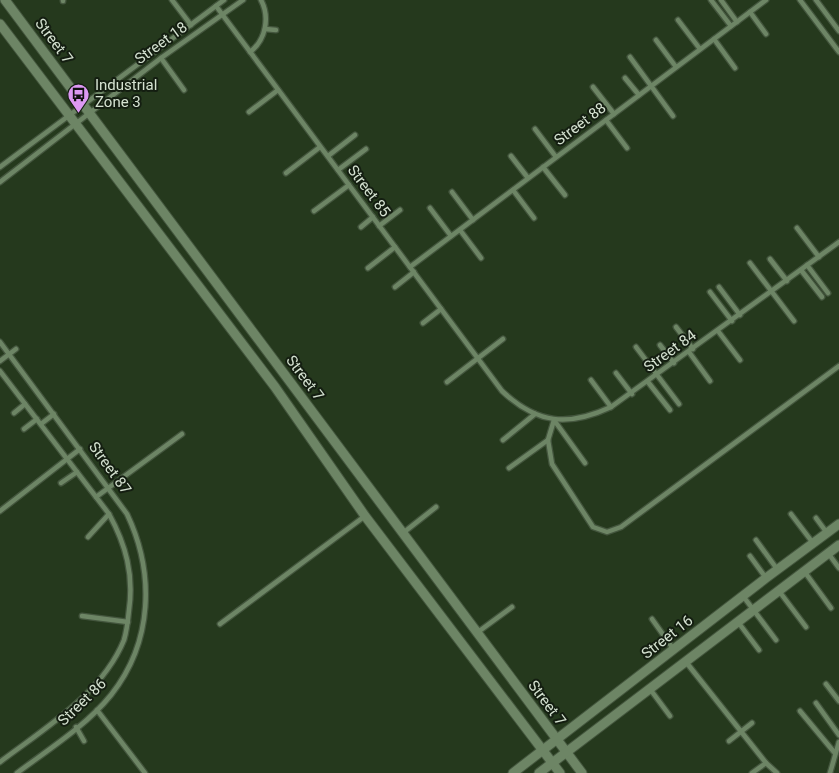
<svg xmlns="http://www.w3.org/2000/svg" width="839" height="773" viewBox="0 0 839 773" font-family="Roboto,sans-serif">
  <rect width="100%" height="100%" fill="#25391d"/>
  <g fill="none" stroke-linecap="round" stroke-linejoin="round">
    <defs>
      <g id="service">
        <polyline points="172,0 191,25"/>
        <polyline points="711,0 731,26"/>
        <polyline points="721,0 737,22"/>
        <polyline points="800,0 839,52"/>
        <polyline points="816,0 839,31"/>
        <polyline points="63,1 63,0"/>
        <path d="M216 6 502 391C537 424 568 427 611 407L839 242"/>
        <polyline points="750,12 766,34"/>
        <polyline points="678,20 700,49"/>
        <polyline points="265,29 276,30"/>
        <polyline points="714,39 735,68"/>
        <polyline points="656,40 676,67"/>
        <path d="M250 52C266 40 270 17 261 0"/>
        <polyline points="630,57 673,116"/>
        <polyline points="161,58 184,90"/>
        <polyline points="625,78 639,95"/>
        <polyline points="593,87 614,114"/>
        <polyline points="249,112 278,90"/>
        <polyline points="606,120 627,148"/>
        <polyline points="535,129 556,157"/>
        <polyline points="328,156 355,135"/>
        <polyline points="511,156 528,178"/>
        <polyline points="0,167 224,0"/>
        <polyline points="543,167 565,195"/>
        <polyline points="338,170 366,149"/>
        <polyline points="286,173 320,147"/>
        <polyline points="0,182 161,58 243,0"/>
        <polyline points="513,190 534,218"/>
        <polyline points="452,192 473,220"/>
        <polyline points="430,208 451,236"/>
        <polyline points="314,211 349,185"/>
        <polyline points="379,226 400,210"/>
        <polyline points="361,227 373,217"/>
        <polyline points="797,228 819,257"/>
        <polyline points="460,230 481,258"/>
        <polyline points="770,259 787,281"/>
        <polyline points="750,263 794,321"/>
        <polyline points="807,265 828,293"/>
        <polyline points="410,267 766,0"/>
        <polyline points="368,268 395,247"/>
        <polyline points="801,270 822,297"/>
        <polyline points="395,287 414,272"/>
        <polyline points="719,287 740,315"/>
        <polyline points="710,292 732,321"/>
        <polyline points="423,323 441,309"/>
        <polyline points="676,327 693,349"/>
        <polyline points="718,331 740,360"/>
        <path d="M0 342 127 514C155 573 153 642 111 695 86 726 49 749 17 773"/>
        <polyline points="660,345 674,363"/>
        <polyline points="636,347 679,404"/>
        <polyline points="689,352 710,381"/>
        <polyline points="0,361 16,349"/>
        <path d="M0 371 109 514C126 545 134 575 129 610 128 620 127 630 124 640 102 694 45 728 0 762"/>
        <polyline points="616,373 632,394"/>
        <polyline points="591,380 611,407"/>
        <polyline points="447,382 503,339"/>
        <polyline points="648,382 670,410"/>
        <polyline points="14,413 25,404"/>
        <polyline points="554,420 548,440 552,464 593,527 607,532 621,527 839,366"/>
        <polyline points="554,420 585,463"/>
        <polyline points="41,424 54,414"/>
        <polyline points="24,429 37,419"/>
        <polyline points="503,440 535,414"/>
        <polyline points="509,468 548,440"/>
        <polyline points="61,483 77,472"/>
        <polyline points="96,497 182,434"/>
        <polyline points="0,511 80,449"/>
        <polyline points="791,514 813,543"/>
        <polyline points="816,518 827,533"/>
        <polyline points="403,533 436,507"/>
        <polyline points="88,537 109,514"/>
        <polyline points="756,540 777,569"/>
        <polyline points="828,553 839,568"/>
        <polyline points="750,556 766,578"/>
        <polyline points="804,571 831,608"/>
        <polyline points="779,591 806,627"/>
        <polyline points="743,596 776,640"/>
        <polyline points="82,616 128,622"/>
        <polyline points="652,619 674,650"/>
        <polyline points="738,622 759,650"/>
        <polyline points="220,624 365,516"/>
        <polyline points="478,632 512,607"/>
        <polyline points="686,662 766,763 777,773"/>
        <polyline points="826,684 839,701"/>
        <polyline points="650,689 670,716"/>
        <polyline points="816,703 839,735"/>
        <polyline points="97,710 145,773"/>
        <polyline points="800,711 834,752"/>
        <polyline points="76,727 84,741"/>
        <polyline points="729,741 752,723"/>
        <polyline points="752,773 766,763"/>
        <polyline points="830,773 839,742"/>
      </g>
      <g id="minor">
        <polyline points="5,0 582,773"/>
        <polyline points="0,24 275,387 365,516 560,773"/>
        <polyline points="513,773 766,578 839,524"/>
        <polyline points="539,773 839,545"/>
      </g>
    </defs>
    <use href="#service" stroke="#44563e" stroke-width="7"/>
    <use href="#minor" stroke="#44563e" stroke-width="11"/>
    <use href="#service" stroke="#6d8565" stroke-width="4.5"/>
    <use href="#minor" stroke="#6d8565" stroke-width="9"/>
  </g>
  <defs>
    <symbol id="bus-pin" viewBox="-11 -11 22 30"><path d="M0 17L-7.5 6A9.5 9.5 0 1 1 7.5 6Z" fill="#dd99f3" stroke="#141e11"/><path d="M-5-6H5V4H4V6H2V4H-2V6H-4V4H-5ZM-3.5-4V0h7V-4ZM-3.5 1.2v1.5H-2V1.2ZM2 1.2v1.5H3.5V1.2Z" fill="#111"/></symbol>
  </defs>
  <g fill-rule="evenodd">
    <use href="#bus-pin" x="66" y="82" width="25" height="34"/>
  </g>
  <g text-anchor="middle" stroke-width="4" stroke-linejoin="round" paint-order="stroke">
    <g font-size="15" fill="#d5e2d1" stroke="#141e11">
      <text transform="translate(54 41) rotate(53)" y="5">Street 7</text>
      <text transform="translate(161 43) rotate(-36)" y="5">Street 18</text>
      <text transform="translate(580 124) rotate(-37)" y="5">Street 88</text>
      <text transform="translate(369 191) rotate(53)" y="5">Street 85</text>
      <text transform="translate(670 351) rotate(-36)" y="5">Street 84</text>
      <text transform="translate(305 378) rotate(53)" y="5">Street 7</text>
      <text transform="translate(110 468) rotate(54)" y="5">Street 87</text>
      <text transform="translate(667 637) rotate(-38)" y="5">Street 16</text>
      <text transform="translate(82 702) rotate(-44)" y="5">Street 86</text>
      <text transform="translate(547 703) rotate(53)" y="5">Street 7</text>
    </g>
    <g font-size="15" fill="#d5e2d1" stroke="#141e11" text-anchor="start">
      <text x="95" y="90">Industrial<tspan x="95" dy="17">Zone 3</tspan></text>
    </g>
  </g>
</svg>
